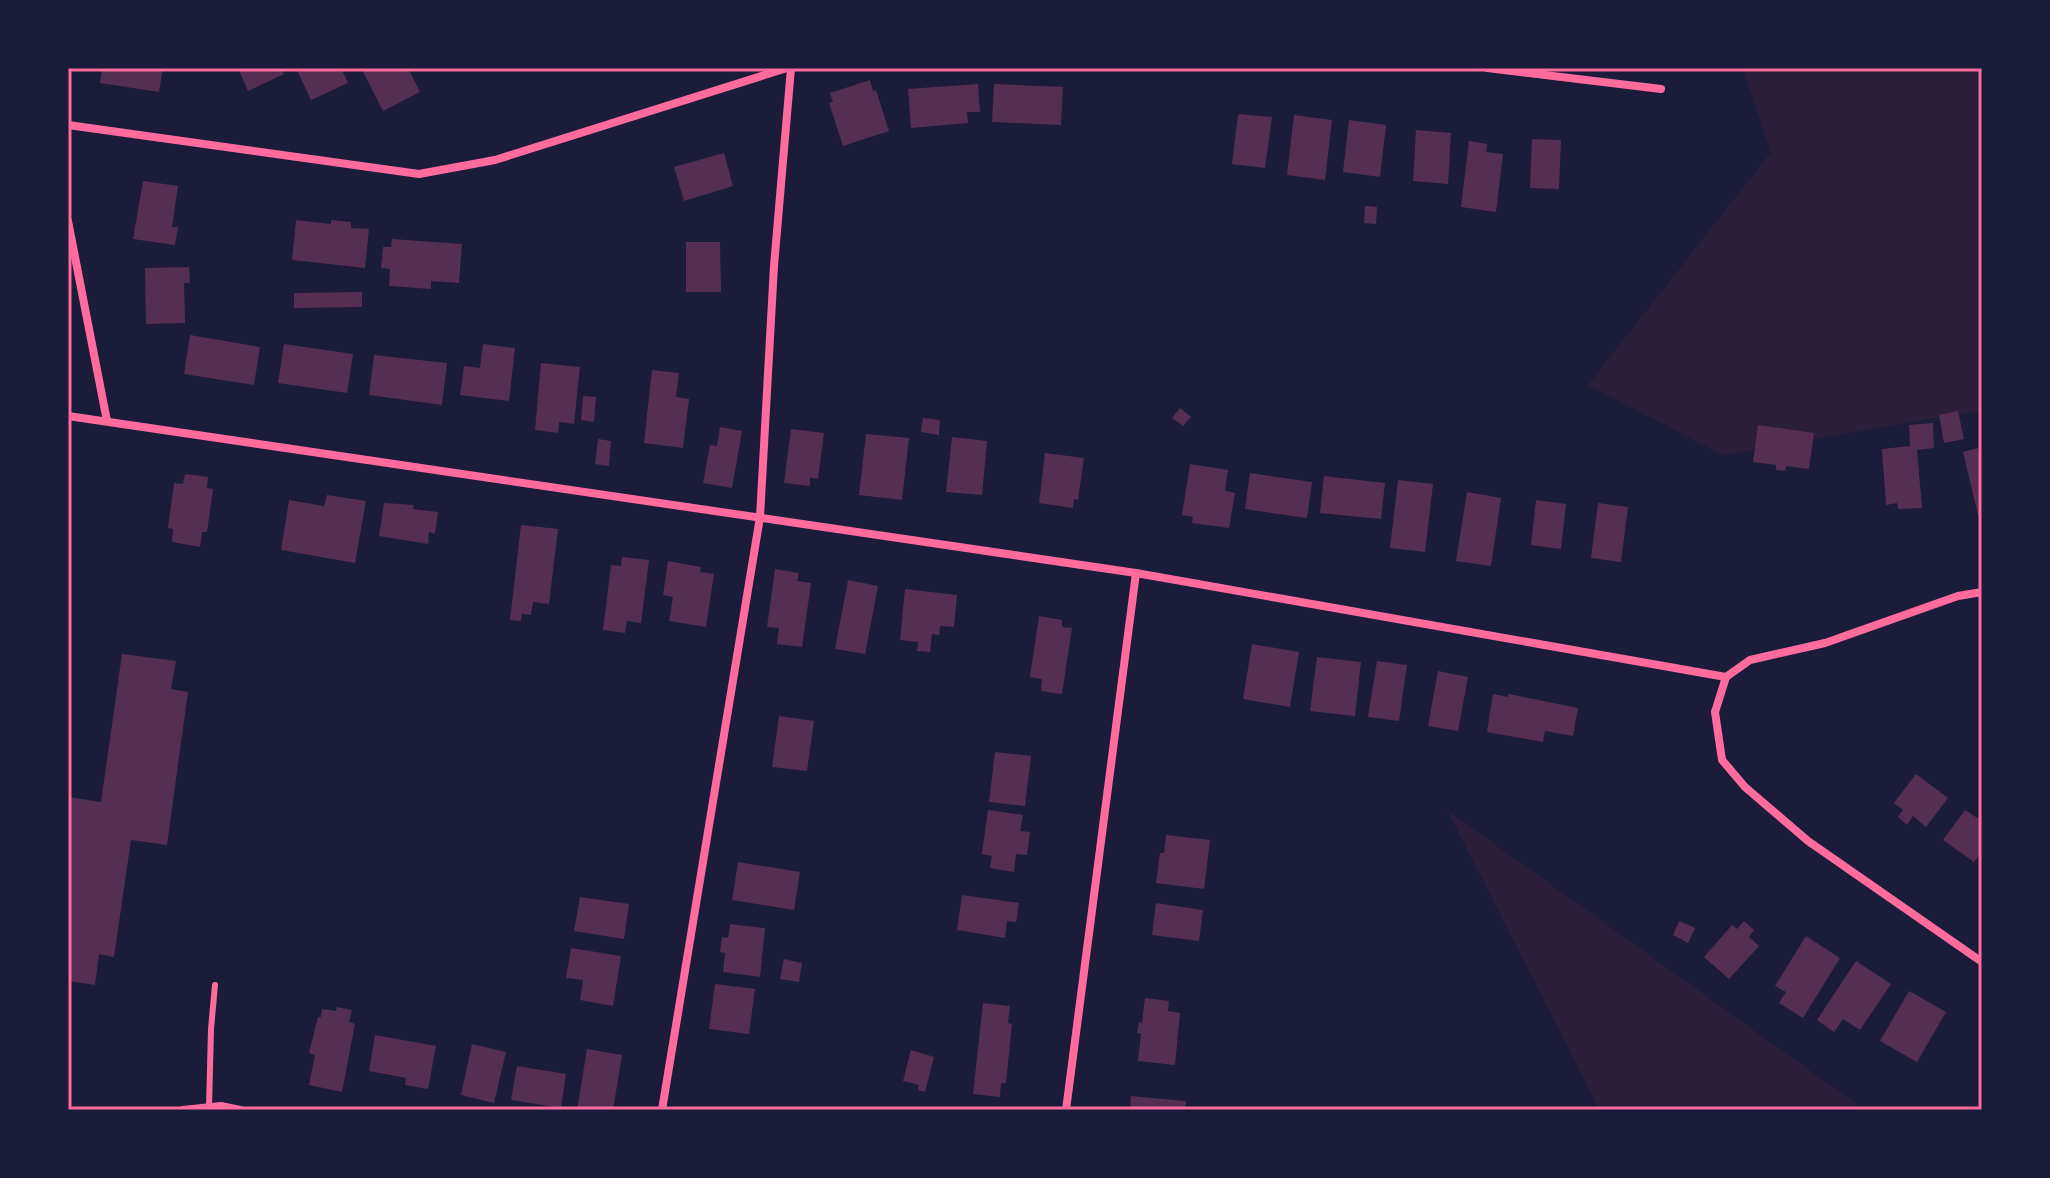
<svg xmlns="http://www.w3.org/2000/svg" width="2050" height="1178" viewBox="0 0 2050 1178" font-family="'Sofia Sans Condensed',sans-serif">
  <rect width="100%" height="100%" fill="#1b1b3a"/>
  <g fill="#2a1e3b">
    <polygon points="1743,68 1982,68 1982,410 1723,455 1588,385 1771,152"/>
    <polygon points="1447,810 1865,1110 1600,1110"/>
  </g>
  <g fill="#542f53">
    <polygon points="102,68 163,68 159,92 100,83"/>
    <polygon points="238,68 281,68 284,74 248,91"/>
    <polygon points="296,68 341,68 348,83 311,100"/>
    <polygon points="361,68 408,68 420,92 383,111"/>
    <polygon points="870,80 873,91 876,90 889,131 843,146 829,103 833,102 830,93"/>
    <polygon points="978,84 980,112 967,112 968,123 911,128 908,89"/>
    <polygon points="994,84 1063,87 1061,125 992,122"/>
    <polygon points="1238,114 1272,117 1265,168 1232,164"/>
    <polygon points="1294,115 1332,120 1325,180 1287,175"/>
    <polygon points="1349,120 1386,125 1380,177 1343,172"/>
    <polygon points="1416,130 1451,133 1448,184 1413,181"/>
    <polygon points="1532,139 1561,140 1559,189 1530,188"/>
    <polygon points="1469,141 1487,144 1486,152 1503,154 1496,212 1461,207"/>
    <polygon points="724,153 733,186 684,201 674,167"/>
    <polygon points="143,181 178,186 172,227 178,227 175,245 133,239"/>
    <polygon points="1365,206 1377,207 1376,224 1364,223"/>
    <polygon points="296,220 331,224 331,220 351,222 351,228 369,229 365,268 292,260"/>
    <polygon points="392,239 462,244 459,283 431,281 431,289 389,286 390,269 381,268 383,247 391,247"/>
    <polygon points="686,242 720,242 721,292 686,292"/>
    <polygon points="189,267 190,283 184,283 185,323 146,324 145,268"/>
    <polygon points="362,292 362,307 294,308 294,293"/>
    <polygon points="190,335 260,347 254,385 184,374"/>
    <polygon points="284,344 353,354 347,393 278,383"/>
    <polygon points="483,344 515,348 509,401 460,395 464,366 480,368"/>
    <polygon points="374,355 447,363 442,405 369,395"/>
    <polygon points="541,363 580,367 574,424 559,422 558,433 535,430"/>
    <polygon points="652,370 679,373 676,397 689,399 683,448 644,443"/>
    <polygon points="583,396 596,397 594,422 581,420"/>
    <polygon points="1180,408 1191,417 1183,426 1172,418"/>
    <polygon points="1958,411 1964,439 1944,443 1939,415"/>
    <polygon points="923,418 940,420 939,435 921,432"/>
    <polygon points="1933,423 1934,448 1917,450 1922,508 1898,509 1897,503 1886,505 1882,449 1910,446 1909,425"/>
    <polygon points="1758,425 1814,433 1809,469 1786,466 1785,471 1776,470 1776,465 1753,462"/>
    <polygon points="720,427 742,431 732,488 703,483 710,445 717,446"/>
    <polygon points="791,429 824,433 818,479 810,478 810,486 784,483"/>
    <polygon points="866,434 909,438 902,500 859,495"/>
    <polygon points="952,437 987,441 982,495 946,492"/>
    <polygon points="598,439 611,441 609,466 595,464"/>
    <polygon points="1978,448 1982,465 1982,514 1978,515 1963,452"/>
    <polygon points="1045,453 1084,458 1078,500 1074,499 1073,508 1039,503"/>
    <polygon points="1190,464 1228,470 1225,491 1235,493 1229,528 1192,523 1193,517 1182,515"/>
    <polygon points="1250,473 1312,482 1307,518 1245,509"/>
    <polygon points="185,474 208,477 207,488 213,489 207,532 202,532 200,547 172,542 173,529 168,528 174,483 183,484"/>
    <polygon points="1324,476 1385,483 1381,519 1320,513"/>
    <polygon points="1398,480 1433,484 1425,552 1390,548"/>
    <polygon points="1467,492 1501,498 1491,566 1456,561"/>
    <polygon points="327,495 366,501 355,563 281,550 289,500 324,506"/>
    <polygon points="1536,500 1566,504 1561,549 1531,545"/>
    <polygon points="384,503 414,505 413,509 438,512 435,534 429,532 428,544 379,536"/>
    <polygon points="1598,503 1628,507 1621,562 1591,558"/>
    <polygon points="521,525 558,529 549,604 533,602 531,615 522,614 521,621 510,620"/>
    <polygon points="622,557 649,560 641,623 627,621 625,633 603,630 611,565 621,566"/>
    <polygon points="668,561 701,567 700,572 714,574 706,627 669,621 673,597 663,595"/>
    <polygon points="775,569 799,573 797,581 811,583 802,647 777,644 779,628 767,627"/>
    <polygon points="848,580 878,586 865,654 835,649"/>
    <polygon points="905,589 957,595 954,627 940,626 939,635 932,634 930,652 917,651 918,642 900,640"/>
    <polygon points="1039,616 1062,620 1062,627 1072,628 1062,694 1041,691 1042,679 1030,677"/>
    <polygon points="1252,644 1299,652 1290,707 1243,699"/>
    <polygon points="122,654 176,661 171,689 188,692 167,845 131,840 114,957 99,954 95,985 68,981 68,797 101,802"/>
    <polygon points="1317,657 1361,662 1355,716 1310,711"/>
    <polygon points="1377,661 1407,665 1399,721 1368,717"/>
    <polygon points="1438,671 1468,677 1458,731 1428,726"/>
    <polygon points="1493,694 1508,697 1509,694 1578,708 1573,736 1545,731 1543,742 1487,732"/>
    <polygon points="779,716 814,721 807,771 772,767"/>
    <polygon points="995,752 1031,756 1025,806 989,802"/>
    <polygon points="1916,774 1948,798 1926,827 1913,816 1907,825 1898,817 1903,810 1894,803"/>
    <polygon points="988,810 1023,815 1020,831 1030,832 1027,855 1016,854 1014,872 990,868 992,856 982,854"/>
    <polygon points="1965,810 1982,821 1982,851 1974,862 1943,840"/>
    <polygon points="1166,835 1210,840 1204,889 1156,883 1160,853 1164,853"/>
    <polygon points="738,862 800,872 794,910 732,900"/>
    <polygon points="962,895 1019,903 1016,922 1007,921 1005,938 957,930"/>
    <polygon points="580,897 629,904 624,939 574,931"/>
    <polygon points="1156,903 1203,910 1199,941 1152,935"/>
    <polygon points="1679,921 1695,928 1688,943 1673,935"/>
    <polygon points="1744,921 1754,930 1749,937 1759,946 1729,979 1704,957 1732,925 1737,929"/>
    <polygon points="730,924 765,928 760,977 723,972 725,953 720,952 722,937 728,938"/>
    <polygon points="1806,936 1840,958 1803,1018 1779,1003 1786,992 1775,986"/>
    <polygon points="571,948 621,956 613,1006 580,1000 583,980 566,978"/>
    <polygon points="784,959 802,963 799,982 780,979"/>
    <polygon points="1856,961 1891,984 1860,1030 1843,1019 1834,1032 1817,1020"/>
    <polygon points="715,984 755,989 749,1034 709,1029"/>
    <polygon points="1909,991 1946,1012 1917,1062 1880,1041"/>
    <polygon points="1145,998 1169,1001 1168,1011 1180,1013 1175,1065 1138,1061 1141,1034 1137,1033 1139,1022 1142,1023"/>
    <polygon points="983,1003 1010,1006 1008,1023 1012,1024 1006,1083 1001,1083 1000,1097 973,1094"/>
    <polygon points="337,1007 352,1010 349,1022 355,1024 342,1092 309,1085 315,1055 309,1053 318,1017 321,1017 322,1009 336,1011"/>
    <polygon points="375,1035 436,1046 428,1089 405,1085 406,1078 369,1071"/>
    <polygon points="472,1044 506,1052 494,1103 461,1095"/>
    <polygon points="587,1049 622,1055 613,1110 577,1110"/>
    <polygon points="911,1050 934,1057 925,1092 918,1090 919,1085 903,1081"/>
    <polygon points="517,1066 566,1074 561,1108 511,1100"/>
    <polygon points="1131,1096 1186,1101 1185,1110 1130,1110"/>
  </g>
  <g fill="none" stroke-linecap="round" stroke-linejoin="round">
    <polyline stroke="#ff6b9d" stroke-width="6" points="209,1107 211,1029 215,985"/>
    <g stroke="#ff6b9d" stroke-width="8">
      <polyline points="1487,68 1661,89"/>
      <polyline points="68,125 419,174 495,160 787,68"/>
      <polyline points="68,221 107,421"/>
      <polyline points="68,416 1136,573 1726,677"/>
      <polyline points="1726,677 1715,712 1722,760 1745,787 1808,841 1982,962"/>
      <polyline points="1726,677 1750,660 1825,643 1958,596 1982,592"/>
      <polyline points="183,1110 221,1106 240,1110"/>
      <polyline points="662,1110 760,517 774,266 791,68"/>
      <polyline points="1066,1110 1136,573"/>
    </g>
  </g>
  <rect width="2050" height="1178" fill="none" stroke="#1b1b3a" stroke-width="140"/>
  <rect x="70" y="70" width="1910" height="1038" fill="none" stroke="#ff6b9d" stroke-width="3"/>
</svg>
